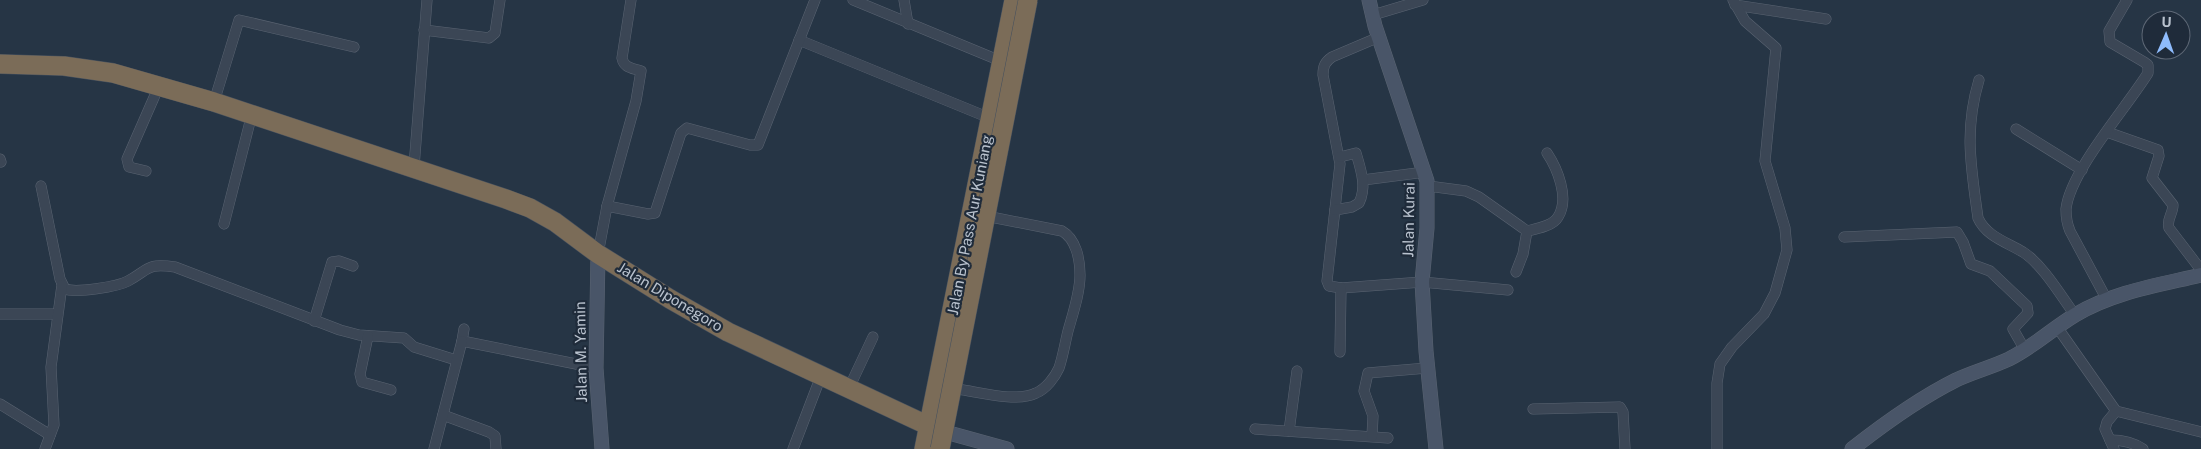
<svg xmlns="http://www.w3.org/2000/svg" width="2201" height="449" viewBox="0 0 2201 449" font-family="'Public Sans',sans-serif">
  <rect width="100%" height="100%" fill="#263545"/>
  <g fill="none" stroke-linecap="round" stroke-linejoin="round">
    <defs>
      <g id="street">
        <polyline points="853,0 1003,62"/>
        <polyline points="904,0 908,24"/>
        <polyline points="1735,5 1826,19"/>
        <polyline points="1373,15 1423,0"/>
        <polyline points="424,30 489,38 495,33 500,0"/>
        <path d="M1379 37 1332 57C1325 62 1323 66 1323 75L1340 164 1327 281 1329 286 1341 288 1422 282 1508 290"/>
        <polyline points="799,40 992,119"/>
        <path d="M1979 80C1964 130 1971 167 1978 218 1986 236 2006 242 2023 252 2043 265 2061 296 2075 315"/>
        <polyline points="214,102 239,20 354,47"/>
        <polyline points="2016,129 2082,170"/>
        <path d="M2107 132 2158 150 2159 156 2152 178 2173 205C2173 214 2166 220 2169 228L2201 270"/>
        <polyline points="0,159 1,162"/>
        <polyline points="414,167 427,0"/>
        <polyline points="146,171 129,167 127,159 159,86"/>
        <polyline points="1363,180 1425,172"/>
        <path d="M41 186 60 279 65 289C76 293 117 287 128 281 150 269 146 263 175 267L340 330 359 335 404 338 414 347 456 360"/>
        <polyline points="1428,186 1466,191 1479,197 1527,231"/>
        <polyline points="607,206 648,214 655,213 681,133 687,128 750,145 758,145 815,0"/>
        <path d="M1335 210 1352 207 1359 203C1367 187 1361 170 1356 153L1340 157"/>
        <polyline points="224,224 252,114"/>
        <polyline points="1844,237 1957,232 1963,242 1971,264 1990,271 2027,306 2028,313 2013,329 2025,350"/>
        <path d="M598 254 607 206 636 101 641 71C632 68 624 68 622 58L631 0"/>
        <path d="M1516 272 1523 254 1527 231C1536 229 1553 226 1558 217 1570 198 1557 168 1547 153"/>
        <path d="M2107 300 2070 231C2067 224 2066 217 2066 209 2070 171 2127 107 2148 73V65L2144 62 2110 42 2109 31 2127 0"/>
        <polyline points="0,314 57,314"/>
        <polyline points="314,321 332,262 339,261 353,266"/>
        <polyline points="2057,327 2116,411 2201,432"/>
        <polyline points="464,329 462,341 596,368"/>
        <polyline points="368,336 360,374 362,382 391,390"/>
        <polyline points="1340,352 1341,288"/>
        <polyline points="849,388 873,337"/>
        <path d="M957 389C980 392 1016 403 1036 393 1046 389 1055 377 1059 368 1063 356 1065 343 1068 331 1073 313 1080 293 1080 275 1080 259 1076 239 1062 231L991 217"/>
        <polyline points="0,404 50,435"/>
        <polyline points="1533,409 1620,407 1623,412 1625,449"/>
        <polyline points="443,415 489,432 495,436 496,449"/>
        <polyline points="1255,429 1388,438"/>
        <polyline points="1289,431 1297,371"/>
        <polyline points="1372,436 1373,416 1364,391 1368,373 1427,368"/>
        <path d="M2110 440C2121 440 2133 442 2143 449"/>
        <polyline points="45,449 54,425 51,367 62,285"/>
        <polyline points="434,449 462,341"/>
        <polyline points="793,449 821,376"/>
        <polyline points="1717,449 1717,383 1720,364 1732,347 1764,314 1775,293 1787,250 1785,228 1765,161 1776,48 1745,21 1733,0"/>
        <polyline points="2114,449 2105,429 2107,422 2116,411"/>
      </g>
      <g id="secondary">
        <polyline points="1369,0 1375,26 1427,181 1427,228 1422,282 1426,351 1436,449"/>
        <polyline points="598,254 596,368 602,449"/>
        <polyline points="949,433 1007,449"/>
        <path d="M1852 449C1885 423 1918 399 1956 380 1973 372 1992 367 2009 359 2033 347 2052 329 2075 315 2113 292 2159 285 2201 275"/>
      </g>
      <g id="highway">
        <polyline points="0,64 64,66 113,73 214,102 506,199 530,208 555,222 598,254 670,299 728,332 929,426"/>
        <polyline points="924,449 1014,0"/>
      </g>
    </defs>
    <use href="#street" stroke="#5a6472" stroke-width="11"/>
    <use href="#secondary" stroke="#5a6472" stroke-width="15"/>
    <use href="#highway" stroke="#46515f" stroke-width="20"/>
    <use href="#street" stroke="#3b4655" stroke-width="10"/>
    <use href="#secondary" stroke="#495568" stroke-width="14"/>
    <use href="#highway" stroke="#7b6c58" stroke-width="19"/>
    <defs>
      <polyline id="highway-bridge" points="940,449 1028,0"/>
    </defs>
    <use href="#highway-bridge" stroke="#46515f" stroke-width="20" stroke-linecap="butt"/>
    <use href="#highway-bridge" stroke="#7b6c58" stroke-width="19"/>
  </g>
  <g text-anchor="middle" stroke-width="4.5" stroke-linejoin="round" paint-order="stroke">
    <g font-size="15" fill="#b9c2ce" stroke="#1f2b3a">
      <text transform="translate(1409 220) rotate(-89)" y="5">Jalan Kurai</text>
      <text transform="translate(970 225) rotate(-79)" y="5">Jalan By Pass Aur Kuniang</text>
      <text transform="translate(670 297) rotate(31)" y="5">Jalan Diponegoro</text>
      <text transform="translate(581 352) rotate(-91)" y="5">Jalan M. Yamin</text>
    </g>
  </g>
  <g transform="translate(2166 35) rotate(2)"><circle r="24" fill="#1f2b3a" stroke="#5d6775"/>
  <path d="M0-4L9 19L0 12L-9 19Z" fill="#8fbcfd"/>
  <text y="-8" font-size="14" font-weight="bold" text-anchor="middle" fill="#b9c2ce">U</text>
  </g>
</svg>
